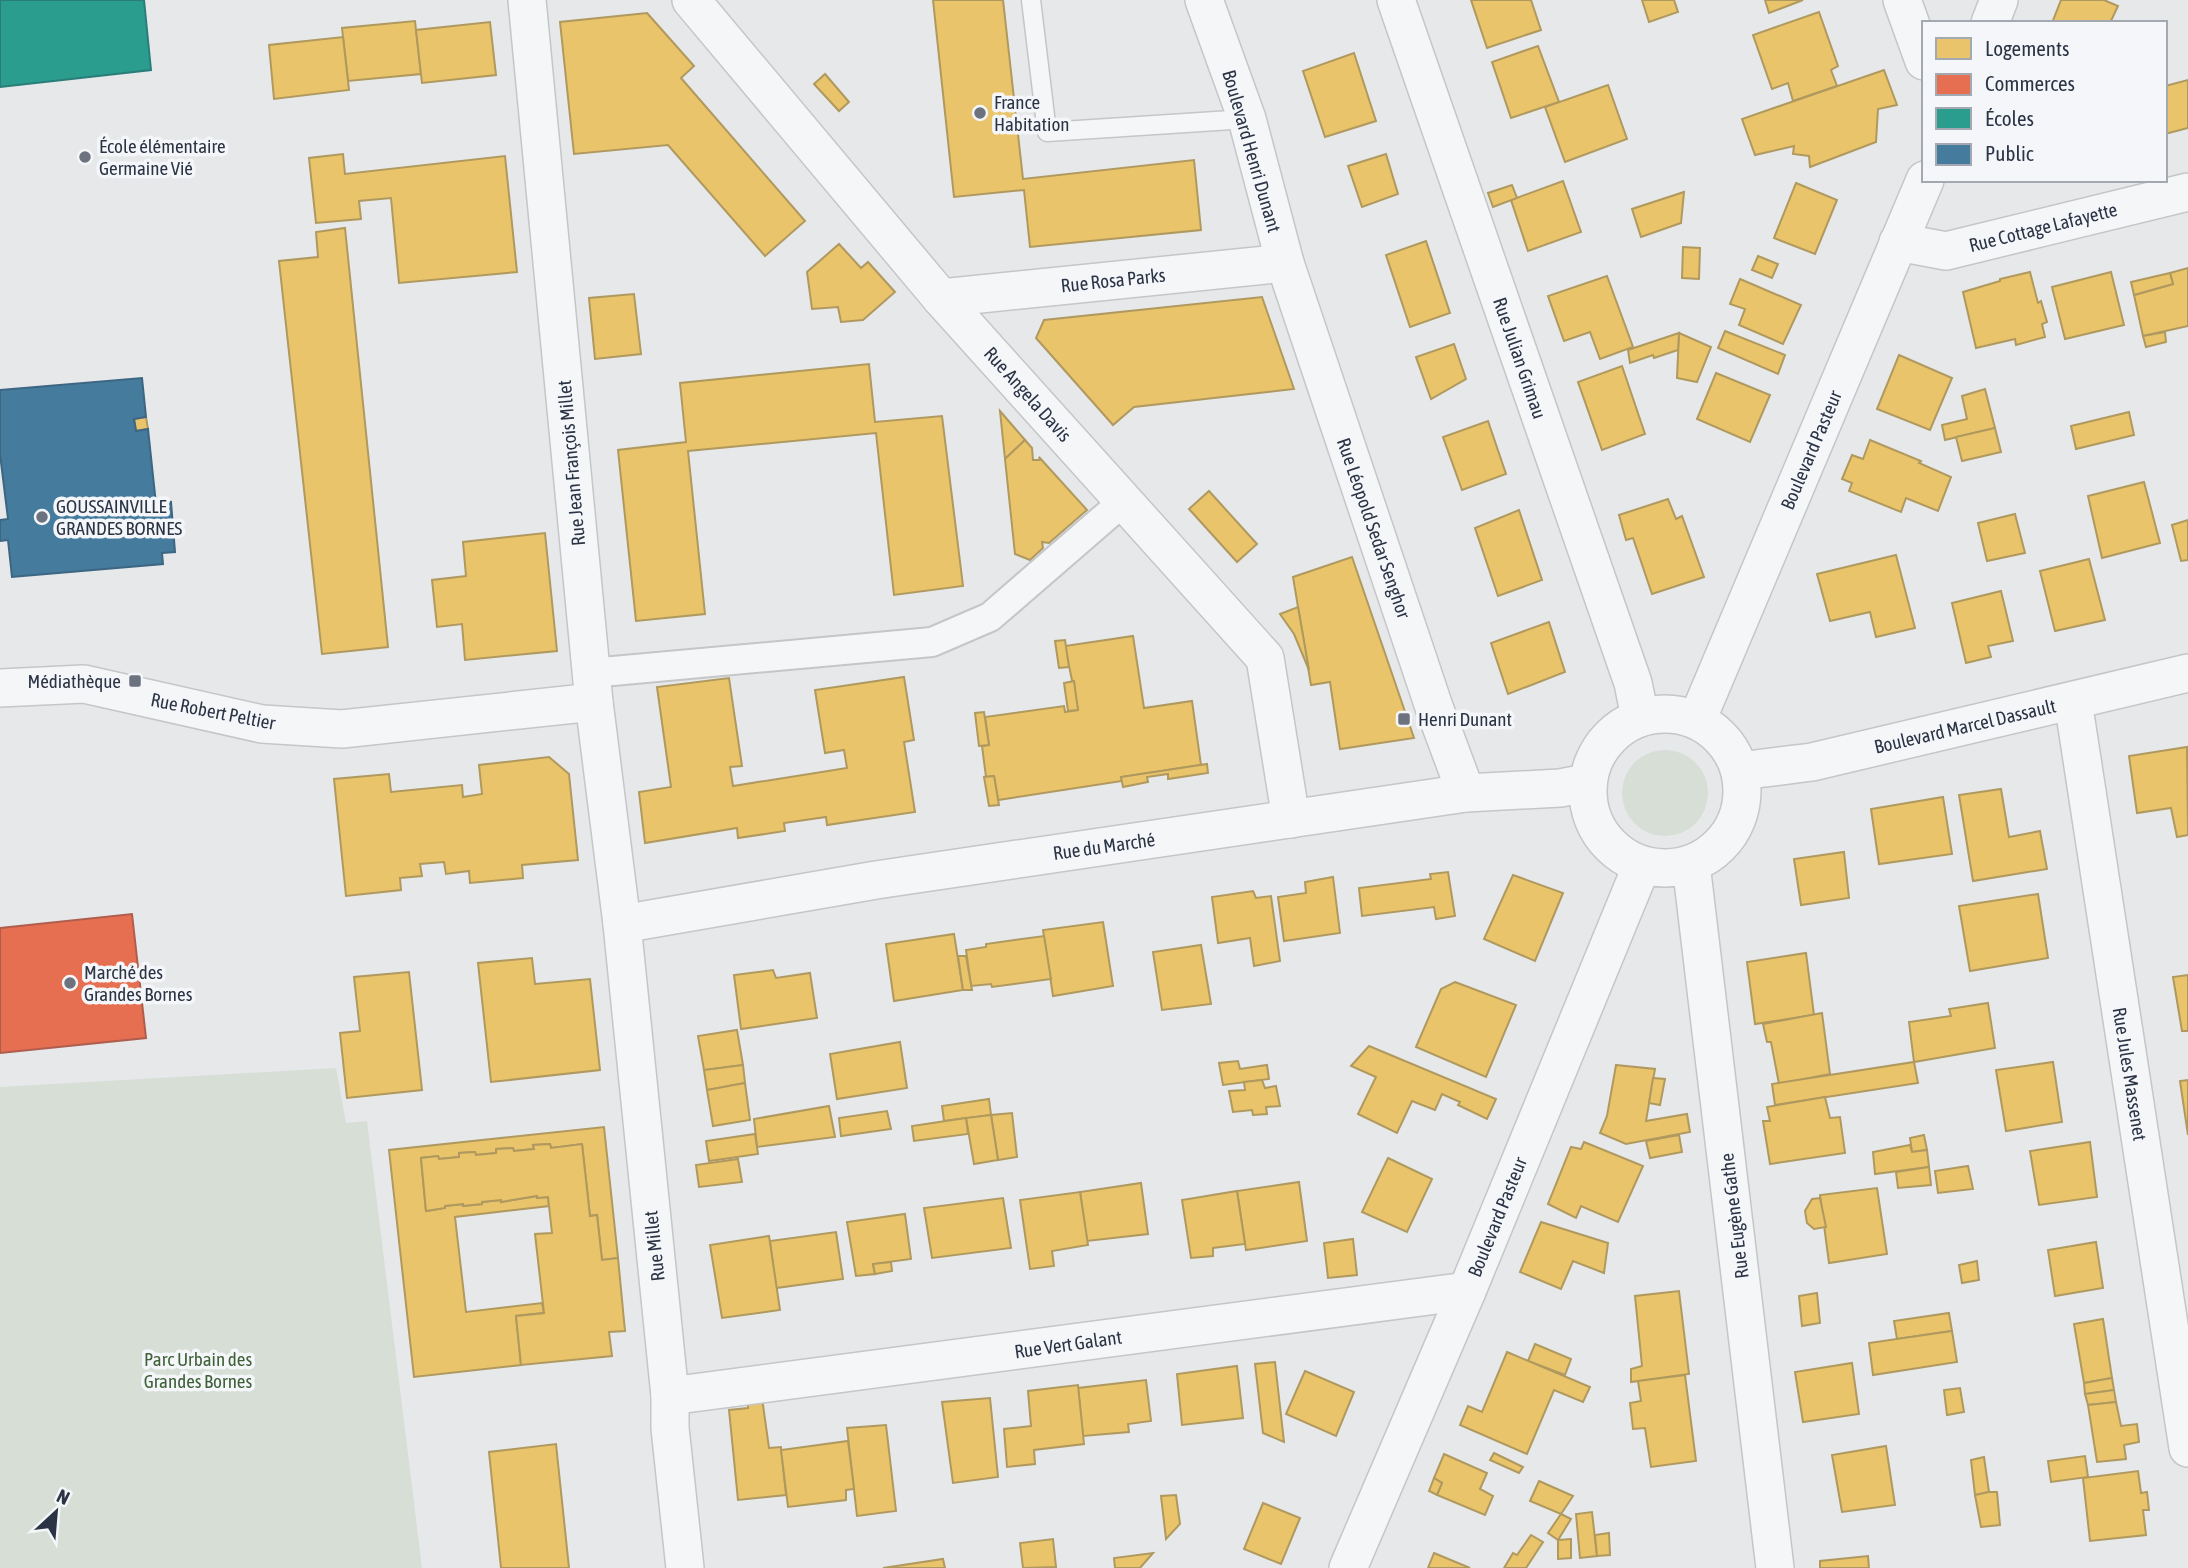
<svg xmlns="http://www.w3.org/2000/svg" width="2188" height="1568" viewBox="0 0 2188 1568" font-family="'Asap Condensed',sans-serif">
  <rect width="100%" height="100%" fill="#e6e8ea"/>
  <g fill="#d6ded6">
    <circle cx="1665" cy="793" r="43"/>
    <polygon points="336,1068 346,1123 367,1121 422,1568 0,1568 0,1087"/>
  </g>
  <g fill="#e9c46a" stroke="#b0995f" stroke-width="2">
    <polygon points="933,0 1003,0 1023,179 1194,160 1201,230 1030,247 1024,190 954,197"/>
    <polygon points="1471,0 1531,0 1541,30 1487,48"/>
    <polygon points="1642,0 1674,0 1678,12 1649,22"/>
    <polygon points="1765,0 1803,0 1769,13"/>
    <polygon points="2061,0 2104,0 2118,6 2110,23 2052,23"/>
    <polygon points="1819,12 1838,66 1831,70 1837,86 1793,101 1788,83 1772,89 1753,35"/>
    <polygon points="647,13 694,66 681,78 805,221 765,256 668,145 574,154 560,22"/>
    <polygon points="415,21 421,74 348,81 342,28"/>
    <polygon points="490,22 496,75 422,83 416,30"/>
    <polygon points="343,37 349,90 274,99 269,45"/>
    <polygon points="1538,46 1559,102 1511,118 1492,62"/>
    <polygon points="1354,53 1376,121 1325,137 1303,71"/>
    <polygon points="1884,70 1897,105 1878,109 1876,142 1810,167 1809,156 1793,154 1794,146 1755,155 1742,119"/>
    <polygon points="825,74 849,102 839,111 814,84"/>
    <polygon points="2188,80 2188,128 2165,134 2165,86"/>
    <polygon points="1608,85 1627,139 1565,162 1545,107"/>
    <polygon points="343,154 345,174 505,156 517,272 399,283 391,198 359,201 361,219 316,223 309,158"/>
    <polygon points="1386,154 1398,194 1362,207 1348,166"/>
    <polygon points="1563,181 1581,232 1528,251 1511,200"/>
    <polygon points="1796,183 1837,200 1815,254 1774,238"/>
    <polygon points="1512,185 1517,198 1493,207 1488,193"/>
    <polygon points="1684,192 1681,223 1641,237 1632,209"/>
    <polygon points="345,228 388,647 322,654 279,261 318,257 316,232"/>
    <polygon points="1426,241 1450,313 1410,327 1386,255"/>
    <polygon points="839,244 861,268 868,262 895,292 863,320 841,322 838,307 812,309 807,272"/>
    <polygon points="1683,247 1700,248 1699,279 1682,278"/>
    <polygon points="1758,256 1778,264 1772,278 1752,270"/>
    <polygon points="2188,268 2188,326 2143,336 2134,295 2173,284 2170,273"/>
    <polygon points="2030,272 2038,303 2041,301 2047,322 2042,324 2045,337 2016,345 2015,339 1976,348 1963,292 2000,281 2000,279"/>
    <polygon points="2111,272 2124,325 2065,339 2052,287"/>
    <polygon points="2170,273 2173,284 2134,295 2131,282"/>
    <polygon points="1607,276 1633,347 1600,359 1590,332 1564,341 1548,296"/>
    <polygon points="1740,279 1801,305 1783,344 1739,325 1745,309 1730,304"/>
    <polygon points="634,294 641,354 595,359 589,298"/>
    <polygon points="1262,297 1294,389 1134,407 1113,425 1036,338 1044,320"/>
    <polygon points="1725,331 1785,355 1778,374 1718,348"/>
    <polygon points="2165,332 2166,342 2146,347 2143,336"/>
    <polygon points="1679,333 1711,347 1697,382 1677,378"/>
    <polygon points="1679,333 1678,350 1654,358 1653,355 1630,363 1628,350"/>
    <polygon points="1454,344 1466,379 1431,399 1416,357"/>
    <polygon points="1899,355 1952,378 1930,430 1877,409"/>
    <polygon points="869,364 875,422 942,416 963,586 894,595 876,433 688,451 705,614 636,621 618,450 686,442 680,383"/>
    <polygon points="1622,366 1645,434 1602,450 1578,382"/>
    <polygon points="1716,373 1770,395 1750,442 1697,419"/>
    <polygon points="1985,389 1995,428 1945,440 1942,425 1967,419 1962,396"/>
    <polygon points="1000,411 1025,440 1005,459"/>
    <polygon points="2129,412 2134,435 2076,449 2071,426"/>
    <polygon points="146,417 148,429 136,431 134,419"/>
    <polygon points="1488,421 1506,474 1462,490 1443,437"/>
    <polygon points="1995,428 2001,452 1962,461 1956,437"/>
    <polygon points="1025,440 1032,448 1033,460 1040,460 1039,457 1087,510 1049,543 1042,542 1043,548 1030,560 1015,554 1005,459"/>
    <polygon points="1870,440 1921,461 1919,463 1951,477 1938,511 1906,498 1901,512 1849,491 1852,483 1842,479 1852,455 1863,459"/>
    <polygon points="2144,482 2160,543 2102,558 2088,496"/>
    <polygon points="1209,491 1257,544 1237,562 1189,509"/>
    <polygon points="1668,499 1676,519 1682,516 1704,577 1652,594 1633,538 1626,540 1619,515"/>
    <polygon points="1519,510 1542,580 1498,596 1475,528"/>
    <polygon points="2015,514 2025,553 1987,561 1978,523"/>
    <polygon points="2188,520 2188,560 2181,561 2172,525"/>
    <polygon points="545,533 557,651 465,660 462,624 437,627 432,580 466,576 463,542"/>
    <polygon points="1896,555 1915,628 1876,637 1870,612 1830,621 1817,574"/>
    <polygon points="1352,557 1414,738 1340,749 1330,682 1311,685 1293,577"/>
    <polygon points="2089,559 2105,620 2055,631 2040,571"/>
    <polygon points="2001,591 2013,641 1988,646 1991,657 1966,663 1952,603"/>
    <polygon points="1298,607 1309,670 1294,634 1280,614"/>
    <polygon points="1549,622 1565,672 1508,694 1491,643"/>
    <polygon points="1133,636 1144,708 1192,701 1201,765 1121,777 1122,781 998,800 994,776 986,777 982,746 989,745 985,717 1064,706 1065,712 1078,710 1065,646"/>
    <polygon points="1065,640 1069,667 1059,668 1055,641"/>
    <polygon points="904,677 914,740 904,742 915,812 827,825 826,817 784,823 785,831 738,838 737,828 645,843 639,792 671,787 657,687 729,678 742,766 730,767 733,786 847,768 844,750 825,753 815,690"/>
    <polygon points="1074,681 1078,710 1068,711 1064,683"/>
    <polygon points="984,712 989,745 979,746 975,713"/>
    <polygon points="2187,747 2188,835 2177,837 2171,808 2137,813 2129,756"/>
    <polygon points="549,757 569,774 578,860 522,865 523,878 470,883 469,871 446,874 444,862 420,864 422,876 400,878 401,890 346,896 334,779 389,774 391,792 462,785 463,797 482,794 479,765"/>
    <polygon points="1207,764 1208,773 1168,779 1168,774 1147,777 1148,782 1123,787 1121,777"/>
    <polygon points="994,776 999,805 989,806 984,777"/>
    <polygon points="2001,789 2009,837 2040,831 2047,869 1973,881 1959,795"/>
    <polygon points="1943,797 1952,854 1879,864 1871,809"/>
    <polygon points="1844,852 1849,898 1801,905 1794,859"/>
    <polygon points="1448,872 1455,916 1436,919 1434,907 1362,916 1359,888 1431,879 1430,874"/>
    <polygon points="1513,875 1563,893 1535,961 1484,939"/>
    <polygon points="1333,877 1340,933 1284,941 1278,897 1306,893 1305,882"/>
    <polygon points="1253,891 1256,898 1271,896 1280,961 1254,966 1250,938 1218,943 1212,897"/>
    <polygon points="2038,894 2048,958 1970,971 1959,906"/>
    <polygon points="1103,922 1113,986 1053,996 1043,930"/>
    <polygon points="954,934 963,990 894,1001 886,944"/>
    <polygon points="1044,936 1051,979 992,987 991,984 971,986 966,950 986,947 986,944"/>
    <polygon points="1201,945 1211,1004 1162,1010 1153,952"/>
    <polygon points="1806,953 1814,1015 1755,1024 1747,962"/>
    <polygon points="958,956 966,956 972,990 963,990"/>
    <polygon points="532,958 535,984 590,979 600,1070 491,1082 478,963"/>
    <polygon points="773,970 776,978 810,973 817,1018 741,1029 734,975"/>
    <polygon points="409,972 422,1090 347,1098 340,1033 360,1031 354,977"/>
    <polygon points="2188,975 2188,1031 2182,1031 2173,977"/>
    <polygon points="1455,982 1516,1005 1486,1077 1416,1047 1441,989"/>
    <polygon points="1988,1003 1995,1048 1914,1062 1909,1022 1951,1016 1949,1009"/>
    <polygon points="1822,1013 1830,1074 1779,1084 1771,1042 1767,1042 1763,1024"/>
    <polygon points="737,1030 743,1065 704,1070 698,1036"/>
    <polygon points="900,1042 907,1088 837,1099 830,1054"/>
    <polygon points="1369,1046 1496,1099 1487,1119 1458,1105 1460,1102 1442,1094 1435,1110 1412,1101 1397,1133 1358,1114 1376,1077 1351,1066"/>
    <polygon points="1238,1061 1240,1069 1267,1065 1269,1079 1223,1085 1219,1063"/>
    <polygon points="1914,1062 1918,1083 1775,1105 1772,1084"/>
    <polygon points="2053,1062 2062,1122 2006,1131 1996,1070"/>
    <polygon points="743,1065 745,1083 707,1090 704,1070"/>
    <polygon points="1616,1065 1655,1069 1646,1121 1687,1114 1690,1132 1626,1144 1600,1133 1607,1116"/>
    <polygon points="1653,1078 1665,1079 1660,1105 1649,1103"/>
    <polygon points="1262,1080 1265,1088 1276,1086 1280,1106 1266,1107 1267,1114 1253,1115 1252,1110 1233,1112 1229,1091 1245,1090 1244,1082"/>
    <polygon points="2188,1080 2188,1135 2180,1081"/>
    <polygon points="745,1083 750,1120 713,1126 707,1090"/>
    <polygon points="1825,1097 1830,1118 1840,1117 1845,1153 1770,1164 1763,1121 1770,1121 1767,1107"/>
    <polygon points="989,1099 991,1115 944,1121 942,1106"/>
    <polygon points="829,1106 835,1137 757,1147 754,1119"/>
    <polygon points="887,1111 891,1129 841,1136 839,1118"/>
    <polygon points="1012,1113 1017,1157 998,1160 991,1115"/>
    <polygon points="991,1115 998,1160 974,1164 966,1118"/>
    <polygon points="966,1118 968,1134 914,1141 912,1126"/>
    <polygon points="604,1127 618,1258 602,1260 597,1215 590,1216 582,1144 551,1148 550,1144 533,1145 534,1149 514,1151 513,1148 496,1149 496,1153 476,1155 475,1152 459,1153 459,1157 439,1159 438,1156 421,1158 426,1211 445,1208 445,1206 463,1204 463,1206 482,1204 482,1202 501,1200 501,1202 537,1196 537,1198 548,1197 549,1206 455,1217 466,1312 542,1303 544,1313 516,1316 521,1365 414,1377 389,1150"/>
    <polygon points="755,1134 758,1154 709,1161 706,1141"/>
    <polygon points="1679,1135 1682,1152 1650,1158 1646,1141"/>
    <polygon points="1924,1135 1927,1150 1912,1152 1910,1138"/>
    <polygon points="1584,1142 1643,1166 1618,1222 1581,1206 1576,1218 1548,1204 1571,1147 1581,1149"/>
    <polygon points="2090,1142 2097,1197 2039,1205 2030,1151"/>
    <polygon points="550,1144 551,1148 582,1144 590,1216 597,1215 602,1260 618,1258 625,1331 609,1332 612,1356 521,1365 516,1316 544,1313 535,1234 552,1233 548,1197 537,1198 537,1196 501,1202 501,1200 482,1202 482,1204 463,1206 463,1204 445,1206 445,1208 426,1211 421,1158 438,1156 439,1159 459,1157 459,1153 475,1152 476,1155 496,1153 496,1149 513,1148 514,1151 534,1149 533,1145"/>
    <polygon points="1910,1145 1912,1152 1927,1150 1929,1167 1875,1174 1873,1152"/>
    <polygon points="1388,1158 1432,1179 1407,1232 1362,1212"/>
    <polygon points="738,1159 742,1182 699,1187 696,1165"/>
    <polygon points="1968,1166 1973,1189 1938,1193 1935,1171"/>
    <polygon points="1929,1167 1931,1185 1898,1188 1896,1172"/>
    <polygon points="1299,1182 1307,1241 1246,1250 1237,1191"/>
    <polygon points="1141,1183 1148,1234 1087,1241 1080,1192"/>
    <polygon points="1877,1188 1887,1254 1829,1263 1820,1195"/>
    <polygon points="1237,1191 1245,1244 1213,1248 1213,1256 1191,1258 1182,1200"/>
    <polygon points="1080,1192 1088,1245 1052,1251 1054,1266 1030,1269 1020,1200"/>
    <polygon points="1003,1198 1011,1248 932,1258 924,1208"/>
    <polygon points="1820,1198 1826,1227 1814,1229 1807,1223 1805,1211 1812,1199"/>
    <polygon points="905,1214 911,1259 873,1264 875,1274 856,1276 847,1222"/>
    <polygon points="1541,1222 1608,1243 1604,1273 1573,1261 1561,1289 1520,1272"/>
    <polygon points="836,1232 843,1279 776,1288 770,1241"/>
    <polygon points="769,1236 780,1310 722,1318 710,1245"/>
    <polygon points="1353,1239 1357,1275 1328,1278 1324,1243"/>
    <polygon points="2096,1242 2103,1288 2055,1296 2048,1250"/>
    <polygon points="1977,1261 1979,1280 1962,1283 1959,1265"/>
    <polygon points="891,1262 892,1271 875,1274 873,1264"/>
    <polygon points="1679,1291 1689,1374 1631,1382 1631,1369 1642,1366 1635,1296"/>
    <polygon points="1817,1293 1820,1323 1802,1326 1799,1296"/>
    <polygon points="1949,1313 1952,1331 1897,1339 1894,1321"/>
    <polygon points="2103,1319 2112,1378 2084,1383 2074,1324"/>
    <polygon points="1952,1331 1957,1362 1873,1375 1869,1343"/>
    <polygon points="1535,1344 1571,1359 1565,1375 1528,1361"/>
    <polygon points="1507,1352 1590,1387 1583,1402 1554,1390 1527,1454 1460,1425 1468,1406 1482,1412"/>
    <polygon points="1275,1362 1284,1442 1263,1433 1255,1364"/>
    <polygon points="1852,1363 1859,1414 1803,1422 1795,1372"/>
    <polygon points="1237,1366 1243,1418 1182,1425 1177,1374"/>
    <polygon points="1305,1371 1354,1392 1336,1436 1286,1414"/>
    <polygon points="1685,1375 1696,1461 1651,1467 1645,1428 1633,1429 1630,1403 1641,1401 1638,1381"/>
    <polygon points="2112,1378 2114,1390 2085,1394 2084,1383"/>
    <polygon points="1146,1380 1151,1421 1128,1424 1129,1432 1083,1436 1078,1388"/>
    <polygon points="1078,1385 1084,1444 1034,1450 1035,1464 1007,1467 1004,1429 1031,1426 1028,1391"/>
    <polygon points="1960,1388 1964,1412 1947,1415 1944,1390"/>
    <polygon points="2114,1390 2116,1402 2088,1405 2085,1394"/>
    <polygon points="762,1398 769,1448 781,1447 786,1495 738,1500 729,1410 748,1408 748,1399"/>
    <polygon points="990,1398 998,1477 953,1483 942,1402"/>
    <polygon points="2116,1402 2121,1426 2137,1424 2139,1442 2124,1445 2126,1459 2097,1462 2088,1405"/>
    <polygon points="886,1425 896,1511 857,1516 847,1428"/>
    <polygon points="848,1441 854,1489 846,1490 846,1500 788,1507 781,1450"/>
    <polygon points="556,1444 569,1568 501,1568 489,1452"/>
    <polygon points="1886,1446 1895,1505 1842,1512 1832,1455"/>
    <polygon points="1494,1453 1523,1467 1519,1473 1490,1460"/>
    <polygon points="1444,1454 1487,1473 1480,1489 1493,1496 1485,1515 1437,1495 1442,1483 1434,1478"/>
    <polygon points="2085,1456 2088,1477 2051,1482 2048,1461"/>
    <polygon points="1984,1457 1989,1492 1975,1495 1971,1460"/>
    <polygon points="2138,1471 2141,1493 2147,1492 2149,1510 2143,1510 2146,1535 2090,1541 2083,1478"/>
    <polygon points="1434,1478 1442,1483 1437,1495 1429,1491"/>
    <polygon points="1539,1481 1573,1496 1561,1514 1530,1501"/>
    <polygon points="1989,1492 1997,1492 2000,1525 1981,1527 1975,1495"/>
    <polygon points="1176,1495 1180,1524 1166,1539 1161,1496"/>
    <polygon points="1263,1503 1300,1518 1281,1564 1244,1549"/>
    <polygon points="1592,1512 1597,1556 1580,1558 1576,1514"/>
    <polygon points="1561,1514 1571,1519 1558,1540 1548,1533"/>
    <polygon points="1609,1533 1610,1555 1597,1556 1595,1535"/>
    <polygon points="1531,1535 1543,1542 1526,1568 1504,1568 1513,1553 1517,1555"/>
    <polygon points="1053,1539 1056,1567 1023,1568 1020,1543"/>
    <polygon points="1571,1539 1571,1558 1558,1559 1558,1540"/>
    <polygon points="1153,1553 1140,1568 1115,1568 1114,1558"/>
    <polygon points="1434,1553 1470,1568 1428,1568"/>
    <polygon points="1868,1556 1869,1568 1820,1568 1820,1561"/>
    <polygon points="943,1559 945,1568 883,1568"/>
  </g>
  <polygon fill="#e76f51" stroke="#af5d4d" stroke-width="2" points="132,914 146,1038 0,1053 0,928"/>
  <polygon fill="#2a9d8f" stroke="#2a7e79" stroke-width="2" points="0,0 144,0 151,70 0,87"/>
  <polygon fill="#457b9d" stroke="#3d6683" stroke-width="2" points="142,378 146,417 134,419 136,431 148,429 156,504 171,502 175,552 162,553 163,564 12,577 8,540 0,541 0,520 8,519 0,454 0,390"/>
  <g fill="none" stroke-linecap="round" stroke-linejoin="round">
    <defs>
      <polyline id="service" points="1031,0 1047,132 1247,119"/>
      <polyline id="pedestrian" points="591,673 932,642 990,617 1124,501"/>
      <g id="minor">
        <polyline points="527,0 594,702 622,924 670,1396 670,1428 685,1568"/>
        <polyline points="691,0 941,298 1265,658 1291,819"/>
        <polyline points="1204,0 1247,119 1285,263 1434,707 1466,793"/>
        <polyline points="1396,0 1633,683 1640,717"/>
        <polyline points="1902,0 1924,61"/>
        <polyline points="1990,23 1999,0"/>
        <polyline points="1898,242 1946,251 2188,192"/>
        <polyline points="941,298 1285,263"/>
        <polyline points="0,688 84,684 262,724 342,729 594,702"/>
        <polyline points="2073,701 2188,1448"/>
        <circle cx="1665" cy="791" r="77"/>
        <polyline points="1697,720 1925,180"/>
        <polyline points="1740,771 1812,762 2188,673"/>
        <polyline points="1691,864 1775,1568"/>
        <polyline points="622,924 876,880 1466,793 1560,788 1587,783"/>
        <polyline points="670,1396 1467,1291"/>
        <polyline points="1348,1568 1467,1291 1642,865"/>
      </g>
    </defs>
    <use href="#service" stroke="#c4c6c8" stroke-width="21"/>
    <use href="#pedestrian" stroke="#c4c6c8" stroke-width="32"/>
    <use href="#minor" stroke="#c4c6c8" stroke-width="40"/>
    <use href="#service" stroke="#f5f6f7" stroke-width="18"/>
    <use href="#pedestrian" stroke="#f5f6f7" stroke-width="28"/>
    <use href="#minor" stroke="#f5f6f7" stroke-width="37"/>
  </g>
  <g fill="#6c737f" stroke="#f4f6f9" stroke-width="2.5">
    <circle cx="980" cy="113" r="7"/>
    <circle cx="85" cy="157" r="7"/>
    <circle cx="42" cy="517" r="7"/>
    <rect x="128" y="674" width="14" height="14" rx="3.5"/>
    <rect x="1397" y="712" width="14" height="14" rx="3.5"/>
    <circle cx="70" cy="983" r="7"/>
  </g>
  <g text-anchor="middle" stroke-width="7" stroke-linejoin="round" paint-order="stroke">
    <g font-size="19" fill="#2b3445" stroke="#f4f6f9" text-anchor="start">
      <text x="994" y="109">France<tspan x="994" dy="22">Habitation</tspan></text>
      <text x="99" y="153">École élémentaire<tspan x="99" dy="22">Germaine Vié</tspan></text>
      <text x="56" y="513">GOUSSAINVILLE<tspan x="56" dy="22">GRANDES BORNES</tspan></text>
      <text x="121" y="688" text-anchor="end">Médiathèque</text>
      <text x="1418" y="726">Henri Dunant</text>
      <text x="84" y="979">Marché des<tspan x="84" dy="22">Grandes Bornes</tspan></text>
    </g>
    <g font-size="19" fill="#2b3445" stroke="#f4f6f9">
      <text transform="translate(1252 151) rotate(74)" y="7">Boulevard Henri Dunant</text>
      <text transform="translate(2043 227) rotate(-14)" y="7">Rue Cottage Lafayette</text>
      <text transform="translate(1113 280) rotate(-6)" y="7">Rue Rosa Parks</text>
      <text transform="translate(1520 358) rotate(71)" y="7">Rue Julian Grimau</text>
      <text transform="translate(1028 394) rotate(48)" y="7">Rue Angela Davis</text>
      <text transform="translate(1811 450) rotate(-67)" y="7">Boulevard Pasteur</text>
      <text transform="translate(571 463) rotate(-95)" y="7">Rue Jean François Millet</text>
      <text transform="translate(1374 528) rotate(71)" y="7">Rue Léopold Sedar Senghor</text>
      <text transform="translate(213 711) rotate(11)" y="7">Rue Robert Peltier</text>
      <text transform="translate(1965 726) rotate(-13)" y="7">Boulevard Marcel Dassault</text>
      <text transform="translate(1104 846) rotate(-8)" y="7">Rue du Marché</text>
      <text transform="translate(2130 1074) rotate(81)" y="7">Rue Jules Massenet</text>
      <text transform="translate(1734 1216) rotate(-97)" y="7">Rue Eugène Gathe</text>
      <text transform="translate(1497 1217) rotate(-68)" y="7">Boulevard Pasteur</text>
      <text transform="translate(654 1246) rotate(-96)" y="7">Rue Millet</text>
      <text transform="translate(1068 1344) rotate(-8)" y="7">Rue Vert Galant</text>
    </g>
    <g font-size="19" fill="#3f6138" stroke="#f4f6f9">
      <text x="198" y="1366">Parc Urbain des<tspan x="198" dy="22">Grandes Bornes</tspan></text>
    </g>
  </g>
  <rect x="1922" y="21" width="245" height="161" fill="#f4f6f9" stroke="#a4a8b1" stroke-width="2"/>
  <rect x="1936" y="38" width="35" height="21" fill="#e9c46a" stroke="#a4a8b1" stroke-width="2"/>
  <text x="1985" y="56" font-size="21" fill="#2b3445">Logements</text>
  <rect x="1936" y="74" width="35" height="21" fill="#e76f51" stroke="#a4a8b1" stroke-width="2"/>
  <text x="1985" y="91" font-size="21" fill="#2b3445">Commerces</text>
  <rect x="1936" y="108" width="35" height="21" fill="#2a9d8f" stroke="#a4a8b1" stroke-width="2"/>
  <text x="1985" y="126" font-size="21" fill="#2b3445">Écoles</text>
  <rect x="1936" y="144" width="35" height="21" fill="#457b9d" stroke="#a4a8b1" stroke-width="2"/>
  <text x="1985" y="161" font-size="21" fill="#2b3445">Public</text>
  <g transform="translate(56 1512) rotate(26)" stroke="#f4f6f9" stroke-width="5" paint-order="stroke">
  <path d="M0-5L12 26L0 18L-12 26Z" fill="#2b3445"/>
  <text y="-10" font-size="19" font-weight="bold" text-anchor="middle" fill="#2b3445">N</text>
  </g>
</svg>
